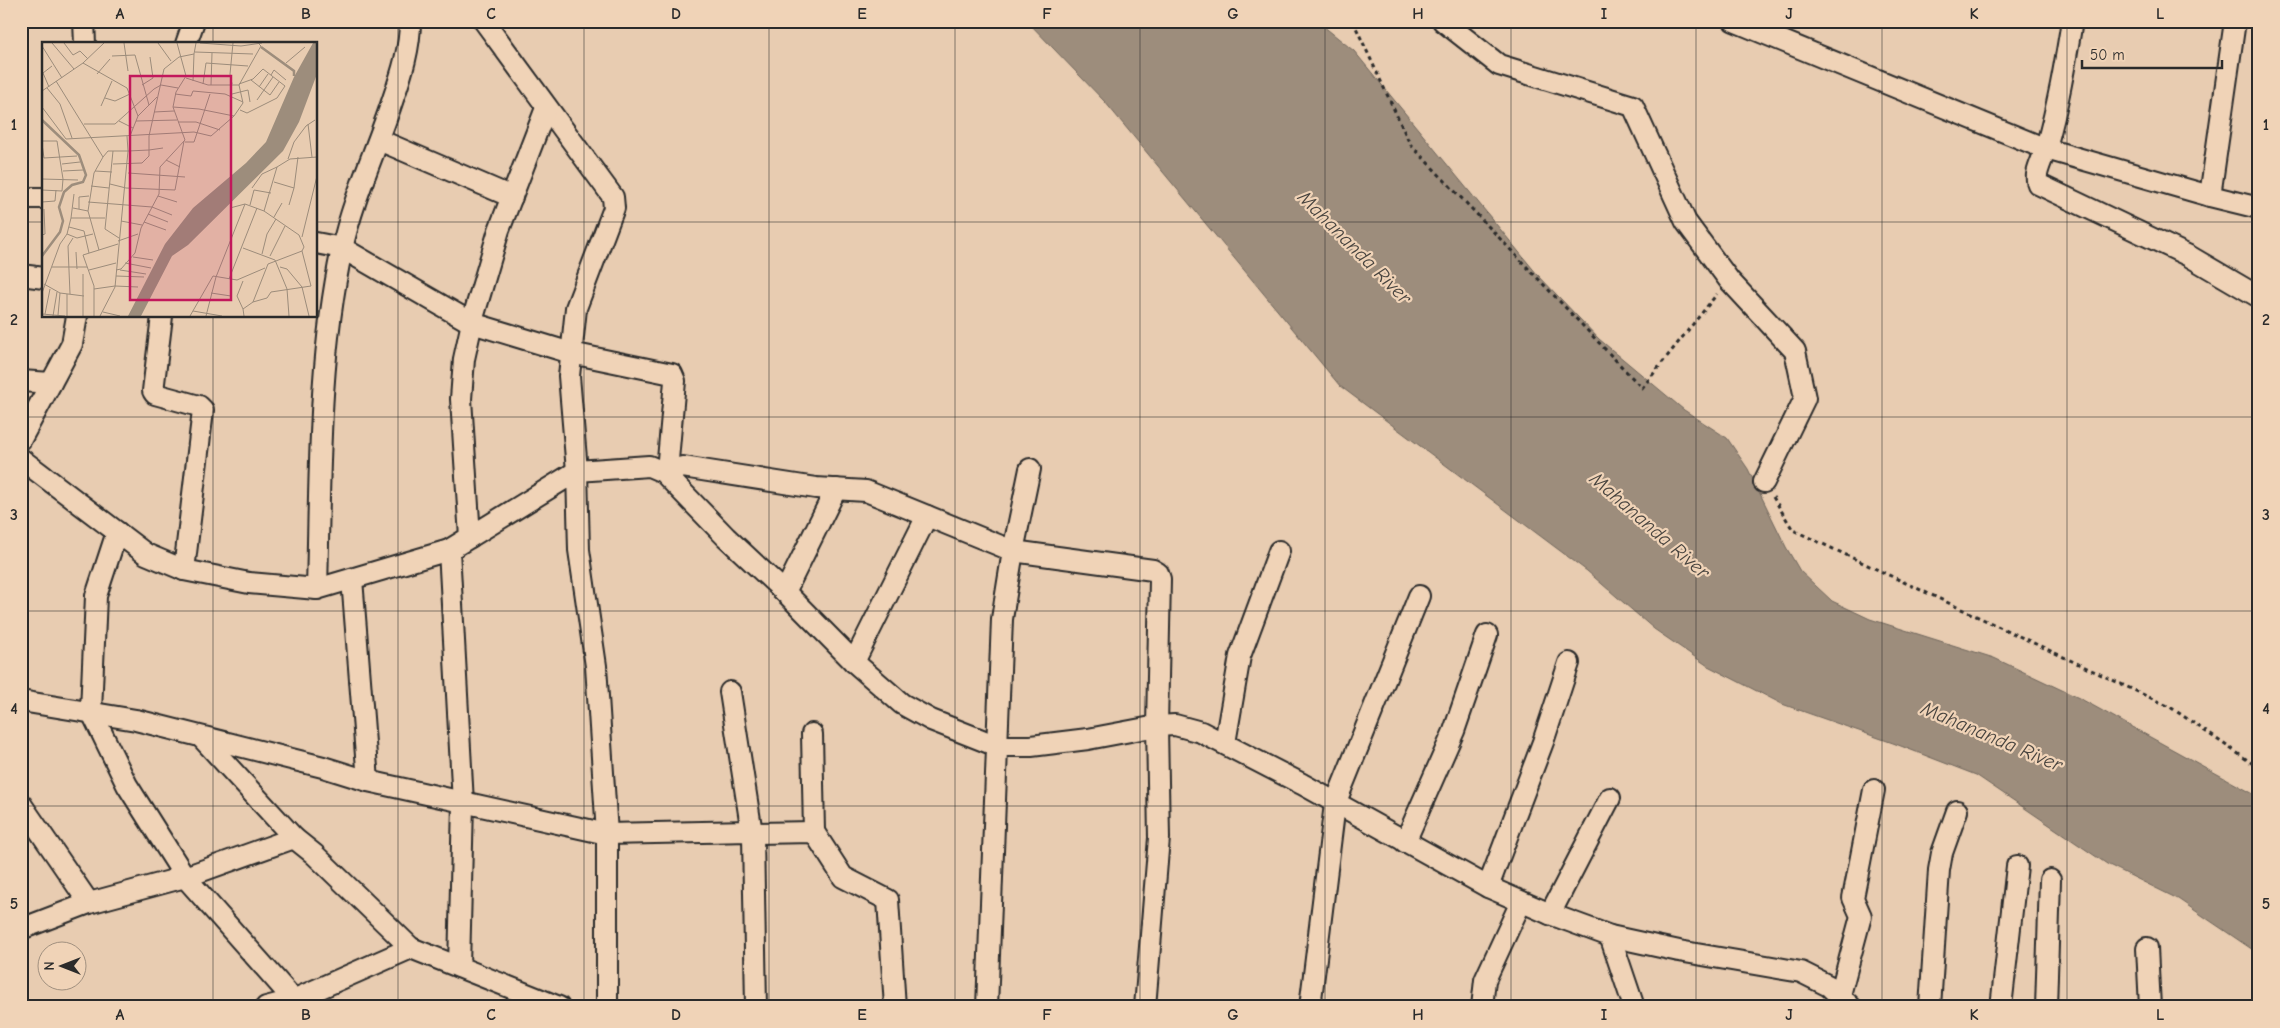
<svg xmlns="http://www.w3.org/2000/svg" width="2280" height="1028" viewBox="0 0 2280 1028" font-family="'Comic Neue',sans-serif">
  <rect width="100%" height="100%" fill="#e8ccb1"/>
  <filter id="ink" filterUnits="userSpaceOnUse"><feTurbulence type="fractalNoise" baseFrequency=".02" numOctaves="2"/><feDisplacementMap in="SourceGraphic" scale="10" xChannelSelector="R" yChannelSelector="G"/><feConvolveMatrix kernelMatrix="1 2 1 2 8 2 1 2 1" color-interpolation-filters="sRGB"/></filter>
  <g filter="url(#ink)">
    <polygon fill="#9d8d7c" stroke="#6f665c" points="1027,21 1317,21 1354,51 1537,274 1599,339 1684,410 1727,438 1748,469 1786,547 1800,571 1832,601 1870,619 1994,658 2081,699 2259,797 2259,954 2178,899 2107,864 1976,775 1893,743 1782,704 1708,666 1654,629 1587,571 1340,386 1105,102"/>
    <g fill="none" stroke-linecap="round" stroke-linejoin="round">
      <defs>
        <g id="minor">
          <polyline points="84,21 85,44"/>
          <polyline points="484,21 613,197 614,208 576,308 569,376 577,471 579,550 596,666 607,834 607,1007"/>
          <polyline points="1443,21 1499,65 1633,106 1686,222 1729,280 1795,351 1805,398 1764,482"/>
          <polyline points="1734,21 2046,149 2210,196 2259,208"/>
          <path d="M2072 21C2065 64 2058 106 2046 147 2044 158 2033 174 2038 184L2189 256 2259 297"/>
          <polyline points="186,44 194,21"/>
          <polyline points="379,140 512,197"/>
          <polyline points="2210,196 2235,21"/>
          <polyline points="21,198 44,198"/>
          <polyline points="316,243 342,248 472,323 571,353 672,374 675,381 667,471"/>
          <polyline points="21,275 44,278"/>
          <polyline points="162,316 153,391 155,394 199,406 203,410 184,570"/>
          <polyline points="21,381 51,383"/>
          <polyline points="21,439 72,344 77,316"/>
          <polyline points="21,459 146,554 184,570 249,583 317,589 449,550 577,471 649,466 663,472 726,537 789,596 854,662 902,704 931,720 997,746 1031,746 1088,739 1157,726 1175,725 1201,732 1302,784 1488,887 1550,914 1610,936 1679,951 1801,972 1829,986 1851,1007"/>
          <polyline points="663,472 683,467 816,488 866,491 1013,551 1153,570 1158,573 1160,579 1157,726 1159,838 1145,1007"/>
          <polyline points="117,532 96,596 91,711 127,785 185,877 300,1007"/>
          <polyline points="470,537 461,399 464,359 473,318 499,230 546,108"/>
          <polyline points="449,550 463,803 459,967"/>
          <polyline points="352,579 368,781"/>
          <path d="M317 589C320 476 318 360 342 249 353 198 377 148 393 99 402 73 410 48 410 21"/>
          <polyline points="785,592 836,489"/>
          <polyline points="854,662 927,516"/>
          <polyline points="730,692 752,833 814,832 843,877 888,900 895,1007"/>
          <polyline points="21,701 136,720 323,767 368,781 607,834 750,831 753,836 756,1007"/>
          <polyline points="812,734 814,832"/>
          <polyline points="202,738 294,838 314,854 411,948 559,1007"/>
          <polyline points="1225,743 1240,656 1279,551"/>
          <polyline points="21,804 89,903"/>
          <polyline points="1405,842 1454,731 1487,635"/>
          <polyline points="1488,887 1543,742 1569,663"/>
          <polyline points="1550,914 1610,798"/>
          <polyline points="21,929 89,903 185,877 294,838"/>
          <polyline points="1610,936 1634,1007"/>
          <polyline points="2147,948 2150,1007"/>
          <polyline points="1840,995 1861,916 1853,898 1874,790"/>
          <polyline points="266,1007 293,1000 411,948"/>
          <polyline points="987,1007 1002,619 1013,551 1030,469"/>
          <polyline points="1310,1007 1335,804 1419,596"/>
          <polyline points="1482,1007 1485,980 1521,902"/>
          <polyline points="1930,1007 1939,870 1942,853 1957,811"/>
          <polyline points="2001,1007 2017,866"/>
          <polyline points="2046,1007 2050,880"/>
        </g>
      </defs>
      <use href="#minor" stroke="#2b2b2b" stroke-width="24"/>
      <g stroke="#2b2b2b" stroke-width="3" stroke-dasharray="4 4" stroke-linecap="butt">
        <polyline points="1353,21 1410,144 1642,388 1717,294"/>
        <polyline points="1773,497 1793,530 2170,707 2259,768"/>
      </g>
      <use href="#minor" stroke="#f0d3b7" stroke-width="20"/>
    </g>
  </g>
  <path fill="none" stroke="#2b2b2b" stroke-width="1" stroke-opacity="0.55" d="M213 21V44M398 21V1007M584 21V1007M769 21V1007M955 21V1007M1140 21V1007M1325 21V1007M1511 21V1007M1696 21V1007M1882 21V1007M2067 21V1007M21 222H44M316 222H2259M213 316V1007M21 417H2259M21 611H2259M21 806H2259"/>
  <g text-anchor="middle" stroke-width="4.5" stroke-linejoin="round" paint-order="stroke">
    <g font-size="20" font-style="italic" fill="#48443f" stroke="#f0d3b7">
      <text transform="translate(1355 247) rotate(45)" y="7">Mahananda River</text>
      <text transform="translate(1650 525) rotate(41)" y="7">Mahananda River</text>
      <text transform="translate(1992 736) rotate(23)" y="7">Mahananda River</text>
    </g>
  </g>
  <g transform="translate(42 42)">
    <rect width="275" height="275" fill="#e8ccb1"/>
    <path d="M271 1H275V32L257 80 241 109 146 203 130 214 99 274H86L123 202 151 166 204 121 224 100 252 35Z" fill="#9d8d7c"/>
    <path fill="none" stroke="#9d8d7c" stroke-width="2.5" d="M219 5 252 29V34M0 78 37 113 44 133 41 140 30 143 22 150 17 165 21 179 18 190 0 214"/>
    <path fill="none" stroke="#9c8c7b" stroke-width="1" d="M10 1 32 27M22 1 31 13 38 9 46 17M82 1 86 29M116 1 129 19M158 1 199 4 220 1M0 4 20 36M153 10 211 12M70 14 93 13 107 63M41 21 85 46 96 74M244 21 263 5M55 32 68 17M229 33 232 28 244 38M144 36 166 43H197L219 4 217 2M209 38 228 53 237 40M14 39 61 115 52 131 46 169 57 208 76 202M151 39 152 12M161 42 164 21 206 24M190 42 188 32 191 1M197 42 211 37 221 27 243 44 235 56 205 71 198 68M100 43 111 36 108 15M169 43 170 11M7 45 1 31 10 24M217 45 226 32M5 46 18 62 30 96M0 49 41 21 62 1M133 52 149 54 151 49 183 52 201 60M190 52 206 48 208 60M63 56 73 59 88 52M215 58 231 35M59 64 70 39M0 65 24 97 152 90 169 94 192 74M131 65 157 67 192 74 201 61 197 43M112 70 132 69M77 79 91 86M94 79 135 78M136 80H154L178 88M42 82H73L112 47 119 43 136 46M266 82 270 115M88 94 96 74 115 55M0 99H15L21 137 20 149 0 148M143 100H152L168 52M0 102 2 116 35 114M71 109 63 187 77 196M61 115 66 109H86L85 94M246 117 252 100 264 84 273 78M124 118 138 125M20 122 38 120M71 122 100 121 107 114V108L121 106M21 129 41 128M53 129 70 130M86 131 143 135M0 137 36 138M232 140 252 146 256 115M68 142 84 146 133 148 142 99M49 144 67 146M210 146 220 132 235 125M116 154 135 160M0 160 13 159 14 148M46 160 110 165 130 173M208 163 212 148 229 151M247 163 252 146M31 166 46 169M188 166 203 162 222 169 257 193 262 205 260 209 226 222 211 260 201 267 202 274M37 167V155L47 154M222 169 235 125 248 117 275 115M106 172 126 180M232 175 240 161M29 176 32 152M79 179 100 183M102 180 124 188M27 185 42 189 47 211M25 192 35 196 51 192M0 193 3 192 2 167M260 195 275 134M76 199 96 192M201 206 233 218 245 247 247 274M34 210 35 227M220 212 225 192 234 177M228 214 243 184M91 215 111 218M83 221 109 226M10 225H45M238 225 245 227 260 245 267 274M47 228 74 221M74 228 79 227 93 211 99 186 117 152 118 125 143 98 131 65 134 50 144 34 135 1M78 228 104 232M41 232V274M74 234 102 235M187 237 215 166M2 242 18 251 42 254M73 244 96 245M52 247 73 244M0 251 18 202 25 192 29 176H63M169 251 189 254M25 252V274M28 252 26 204 31 196M211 260 225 256 229 250 269 244 260 209M201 267 195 254 201 239M151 269 180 274M61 270 78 274M0 272 23 274M3 272 8 247M16 273 18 251M11 274 15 250M52 274V244L41 213 57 208M58 274 73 245 86 109 107 108V94L122 27 137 15 152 12 154 1M148 274 171 234 195 238 223 226M164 274 174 235 203 162"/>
    <path fill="#c2185b" fill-opacity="0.15" stroke="#c2185b" stroke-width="2.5" d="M88 34H189V258H88Z"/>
    <rect width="275" height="275" fill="none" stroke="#2b2b2b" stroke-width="2.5"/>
  </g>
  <rect width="2280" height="1028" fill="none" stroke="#f0d3b7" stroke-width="55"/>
  <g transform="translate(62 966) rotate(270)"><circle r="24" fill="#f0d3b7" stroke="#a1907f"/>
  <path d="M0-4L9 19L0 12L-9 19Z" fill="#2b2b2b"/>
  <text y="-8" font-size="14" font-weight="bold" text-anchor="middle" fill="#2b2b2b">N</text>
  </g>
  <path d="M2082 60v8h140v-8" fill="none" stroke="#2b2b2b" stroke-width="2.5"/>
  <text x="2090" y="60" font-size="15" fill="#2b2b2b" stroke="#f0d3b7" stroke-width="4" paint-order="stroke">50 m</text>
  <rect x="28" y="28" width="2224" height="972" fill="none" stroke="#2b2b2b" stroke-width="2"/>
  <g font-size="16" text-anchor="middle" font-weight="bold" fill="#2b2b2b">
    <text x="120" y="19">A</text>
    <text x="306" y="19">B</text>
    <text x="491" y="19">C</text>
    <text x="676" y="19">D</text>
    <text x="862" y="19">E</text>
    <text x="1047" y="19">F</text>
    <text x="1233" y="19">G</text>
    <text x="1418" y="19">H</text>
    <text x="1604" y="19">I</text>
    <text x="1789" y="19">J</text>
    <text x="1974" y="19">K</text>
    <text x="2160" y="19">L</text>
    <text x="14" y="130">1</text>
    <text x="2266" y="130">1</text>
    <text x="14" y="325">2</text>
    <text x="2266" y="325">2</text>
    <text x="14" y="520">3</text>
    <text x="2266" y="520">3</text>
    <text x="14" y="714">4</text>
    <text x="2266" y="714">4</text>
    <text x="14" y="909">5</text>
    <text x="2266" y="909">5</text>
    <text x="120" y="1020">A</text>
    <text x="306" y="1020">B</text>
    <text x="491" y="1020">C</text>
    <text x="676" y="1020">D</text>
    <text x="862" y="1020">E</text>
    <text x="1047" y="1020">F</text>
    <text x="1233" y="1020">G</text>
    <text x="1418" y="1020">H</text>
    <text x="1604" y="1020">I</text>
    <text x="1789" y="1020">J</text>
    <text x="1974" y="1020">K</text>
    <text x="2160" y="1020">L</text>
  </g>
</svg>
